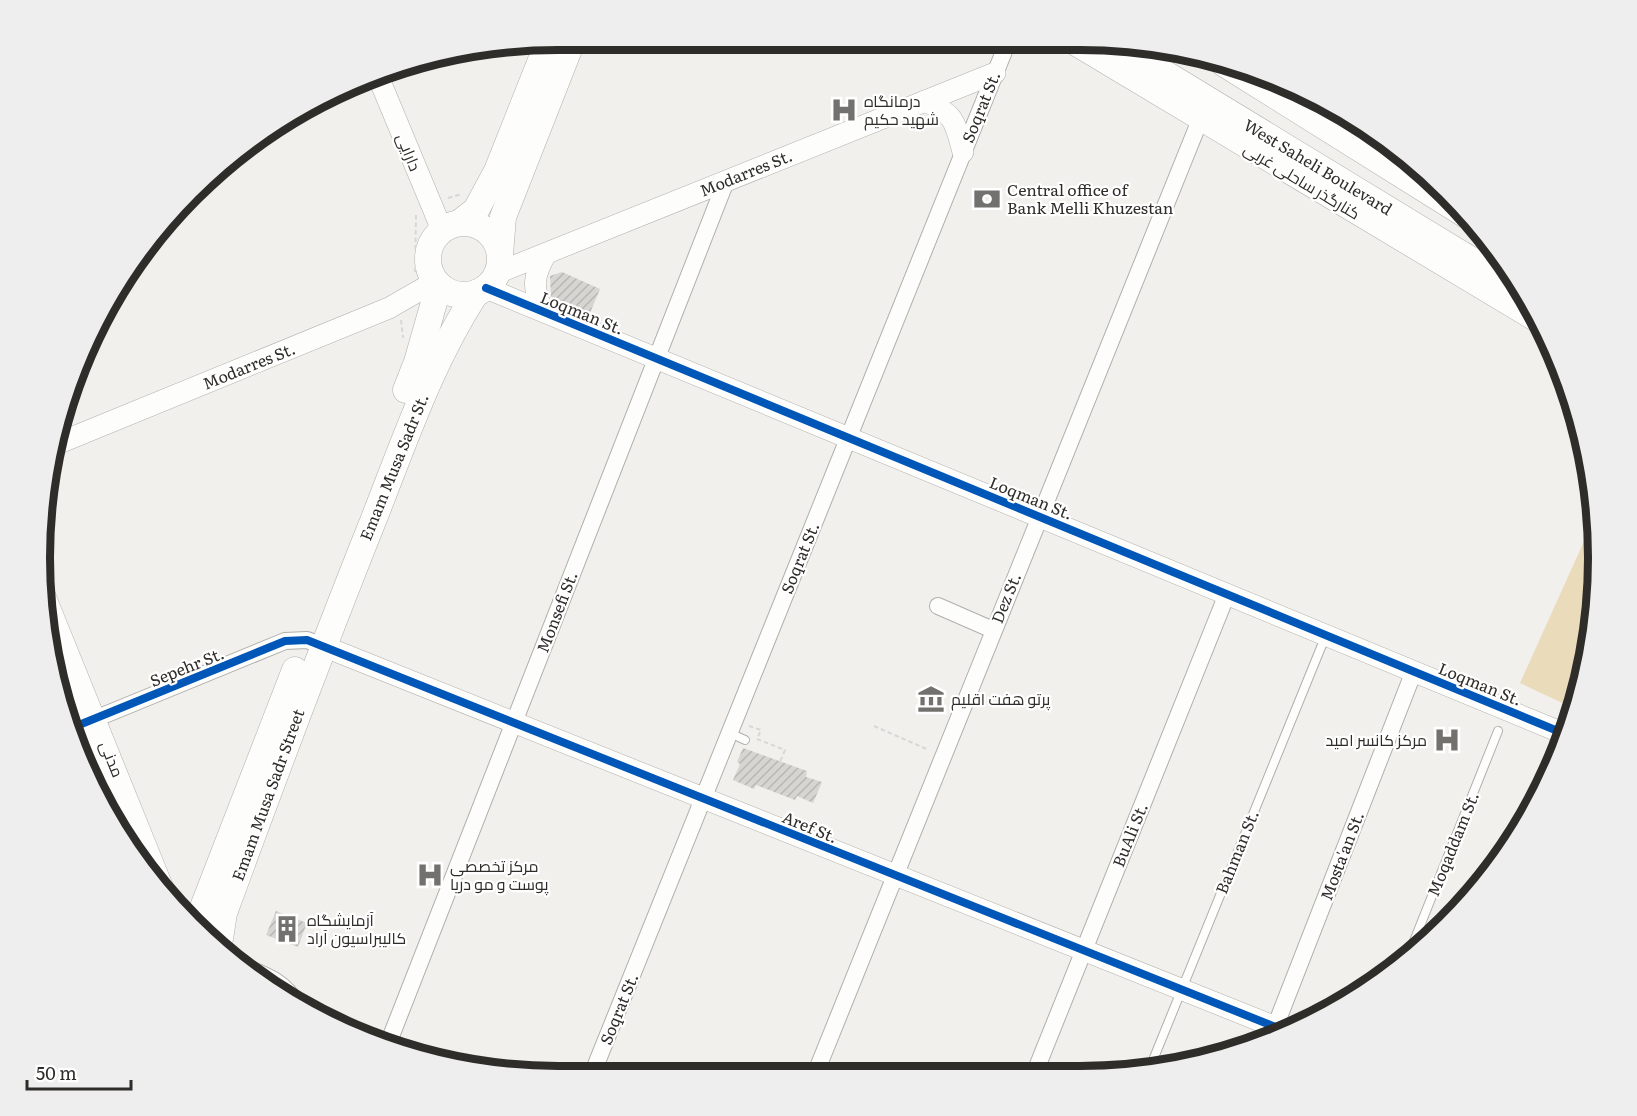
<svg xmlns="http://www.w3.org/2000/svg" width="1637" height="1116" viewBox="0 0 1637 1116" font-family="Literata,Cairo,serif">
  <defs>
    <pattern id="building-hatch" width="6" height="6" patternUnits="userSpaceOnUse" patternTransform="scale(1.5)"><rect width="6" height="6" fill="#d7d5d2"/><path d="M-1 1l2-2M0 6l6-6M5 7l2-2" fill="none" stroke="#b9b7b4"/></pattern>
  </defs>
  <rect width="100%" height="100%" fill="#f2f0ec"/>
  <polygon fill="#eadbbb" points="1594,519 1598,558 1588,659 1573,708 1520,683"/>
  <g fill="url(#building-hatch)">
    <polygon points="562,272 600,289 590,313 551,297 550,276"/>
    <polygon points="743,748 807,771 806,777 822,782 813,803 797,796 795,800 756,785 754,789 733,780 740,764 737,762"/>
    <polygon points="276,911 307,923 298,947 266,935"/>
  </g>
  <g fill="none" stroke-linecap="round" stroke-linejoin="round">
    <defs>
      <g id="service">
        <polyline points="730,733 745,740"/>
        <polyline points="1408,956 1498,731"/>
        <path d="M243 962C267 971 289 979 301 1004"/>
        <polyline points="1149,1070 1326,635"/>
      </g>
      <g id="minor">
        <polyline points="938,606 993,630"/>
        <polyline points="85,723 285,641 307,640 323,646"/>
        <polyline points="1270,1040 1414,671"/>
        <polyline points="388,1044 726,181"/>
        <polyline points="591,1077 1009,39"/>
        <polyline points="814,1077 1200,120"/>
        <polyline points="1033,1077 1227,594"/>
      </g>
      <g id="tertiary">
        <polyline points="1065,39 1539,323"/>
        <polyline points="377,74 442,230"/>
        <path d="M925 101C955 114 955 122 963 152"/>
        <polyline points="497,273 995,73"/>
        <polyline points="486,288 1565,734"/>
        <path d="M543 311C532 288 533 276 546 254"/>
        <polyline points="59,443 389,308 436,281"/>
        <polyline points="45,596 163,888"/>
        <polyline points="323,646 1288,1032"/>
        <polyline points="48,650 129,844"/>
      </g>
      <g id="primary">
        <polyline points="1115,43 1522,291"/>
        <polyline points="1223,63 1466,215"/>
        <polyline points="459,223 476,210 497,171 549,40"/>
        <circle cx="464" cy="259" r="36"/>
        <polyline points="500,254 503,217 573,39"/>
        <polyline points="406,390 417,362 439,285"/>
        <polyline points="195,928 295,670"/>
        <path d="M219 945 224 913C272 782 321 651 373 521 404 443 430 364 476 293"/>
      </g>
    </defs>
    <use href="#service" stroke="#b0afab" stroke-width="10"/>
    <use href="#minor" stroke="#b0afab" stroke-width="18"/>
    <use href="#tertiary" stroke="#b0afab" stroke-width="22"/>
    <use href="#primary" stroke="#b0afab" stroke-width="27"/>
    <g stroke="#d8d7d6" stroke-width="2" stroke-dasharray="4.5 3" stroke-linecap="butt">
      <polyline points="448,198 462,194"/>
      <polyline points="415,272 416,215"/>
      <polyline points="401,320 403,338"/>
      <polyline points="749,726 761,730 757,739 785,750 777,769"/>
      <polyline points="874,726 929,750"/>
    </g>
    <use href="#service" stroke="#fdfdfc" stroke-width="8"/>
    <use href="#minor" stroke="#fdfdfc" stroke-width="16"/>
    <use href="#tertiary" stroke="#fdfdfc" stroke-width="21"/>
    <use href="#primary" stroke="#fdfdfc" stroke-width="26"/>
    <defs>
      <g id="cycleway">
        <polyline points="486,288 1565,734"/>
        <polyline points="74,727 285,641 307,640 1288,1032"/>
      </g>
    </defs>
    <use href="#cycleway" stroke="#fff" stroke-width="11"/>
    <use href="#cycleway" stroke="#0057b8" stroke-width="8"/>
  </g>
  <defs>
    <symbol id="hospital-bare" viewBox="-9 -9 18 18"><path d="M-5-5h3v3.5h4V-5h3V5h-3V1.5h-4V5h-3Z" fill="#73716e" stroke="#fff" stroke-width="2.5" paint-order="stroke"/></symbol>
    <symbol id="bank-bare" viewBox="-9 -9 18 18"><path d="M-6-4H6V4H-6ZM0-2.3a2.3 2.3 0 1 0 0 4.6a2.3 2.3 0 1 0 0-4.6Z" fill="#73716e" stroke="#fff" stroke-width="2.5" paint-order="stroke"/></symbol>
    <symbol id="museum-bare" viewBox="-9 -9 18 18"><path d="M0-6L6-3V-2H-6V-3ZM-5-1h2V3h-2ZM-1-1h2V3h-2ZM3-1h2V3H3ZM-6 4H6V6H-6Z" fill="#73716e" stroke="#fff" stroke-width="2.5" paint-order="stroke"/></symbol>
    <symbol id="building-bare" viewBox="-9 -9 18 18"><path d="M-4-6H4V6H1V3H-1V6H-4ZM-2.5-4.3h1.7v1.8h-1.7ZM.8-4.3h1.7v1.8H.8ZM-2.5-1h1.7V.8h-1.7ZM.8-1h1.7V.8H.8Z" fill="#73716e" stroke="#fff" stroke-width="2.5" paint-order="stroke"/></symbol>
  </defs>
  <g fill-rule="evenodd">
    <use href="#hospital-bare" x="825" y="91" width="38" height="38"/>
    <use href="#bank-bare" x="968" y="180" width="38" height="38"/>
    <use href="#museum-bare" x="912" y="680" width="38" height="38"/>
    <use href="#hospital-bare" x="1428" y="721" width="38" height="38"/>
    <use href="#hospital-bare" x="411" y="856" width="38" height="38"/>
    <use href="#building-bare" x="268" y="910" width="38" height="38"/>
  </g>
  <g text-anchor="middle" stroke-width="4.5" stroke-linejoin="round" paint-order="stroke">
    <g font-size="16" fill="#2f2d2a" stroke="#fff" text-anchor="start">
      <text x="864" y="107">درمانگاه<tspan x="864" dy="18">شهید حکیم</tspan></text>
      <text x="1007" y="196">Central office of<tspan x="1007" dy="18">Bank Melli Khuzestan</tspan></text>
      <text x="951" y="705">پرتو هفت اقلیم</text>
      <text x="1427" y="746" text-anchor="end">مرکز کانسر امید</text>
      <text x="450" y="872">مرکز تخصصی<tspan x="450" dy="18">پوست و مو دریا</tspan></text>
      <text x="307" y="926">آزمایشگاه<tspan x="307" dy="18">کالیبراسیون آراد</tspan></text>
    </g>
    <g font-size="16" fill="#2f2d2a" stroke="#fff">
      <text transform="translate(981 107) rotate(-68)" y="6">Soqrat St.</text>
      <text transform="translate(409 152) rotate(68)" y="6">دارایی</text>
      <text transform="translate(1318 167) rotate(31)" y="6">West Saheli Boulevard</text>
      <text transform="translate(746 173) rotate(-22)" y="6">Modarres St.</text>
      <text transform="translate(1302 181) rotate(31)" y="6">کنارگذر ساحلی غربی</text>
      <text transform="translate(582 313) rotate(22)" y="6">Loqman St.</text>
      <text transform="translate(249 366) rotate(-22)" y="6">Modarres St.</text>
      <text transform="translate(394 467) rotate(-68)" y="6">Emam Musa Sadr St.</text>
      <text transform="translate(1031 498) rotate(22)" y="6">Loqman St.</text>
      <text transform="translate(800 558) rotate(-68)" y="6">Soqrat St.</text>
      <text transform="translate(1006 598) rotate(-68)" y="6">Dez St.</text>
      <text transform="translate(557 612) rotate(-69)" y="6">Monsefi St.</text>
      <text transform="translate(187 667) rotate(-22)" y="6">Sepehr St.</text>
      <text transform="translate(1480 684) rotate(22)" y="6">Loqman St.</text>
      <text transform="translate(112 759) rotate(68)" y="6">مدنی</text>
      <text transform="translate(268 795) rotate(-70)" y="6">Emam Musa Sadr Street</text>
      <text transform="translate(810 827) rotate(22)" y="6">Aref St.</text>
      <text transform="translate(1130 835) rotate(-68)" y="6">BuAli St.</text>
      <text transform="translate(1453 844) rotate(-68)" y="6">Moqaddam St.</text>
      <text transform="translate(1237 852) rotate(-68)" y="6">Bahman St.</text>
      <text transform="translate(1342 856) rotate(-69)" y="6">Mosta'an St.</text>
      <text transform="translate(619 1009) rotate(-68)" y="6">Soqrat St.</text>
    </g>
  </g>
  <path d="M0 0H1637V1116H0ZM558 50H1080A508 508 0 0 1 1588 558V558A508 508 0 0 1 1080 1066H558A508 508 0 0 1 50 558V558A508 508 0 0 1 558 50Z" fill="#eee" fill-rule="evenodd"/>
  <path fill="none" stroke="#2f2d2a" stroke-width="8" d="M558 50H1080A508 508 0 0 1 1588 558V558A508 508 0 0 1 1080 1066H558A508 508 0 0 1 50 558V558A508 508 0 0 1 558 50Z"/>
  <path d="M27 1080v9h104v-9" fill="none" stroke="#2f2d2a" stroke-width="3"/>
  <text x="36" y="1080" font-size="18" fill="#2f2d2a" stroke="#ffffff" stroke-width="4.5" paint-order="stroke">50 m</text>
</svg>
